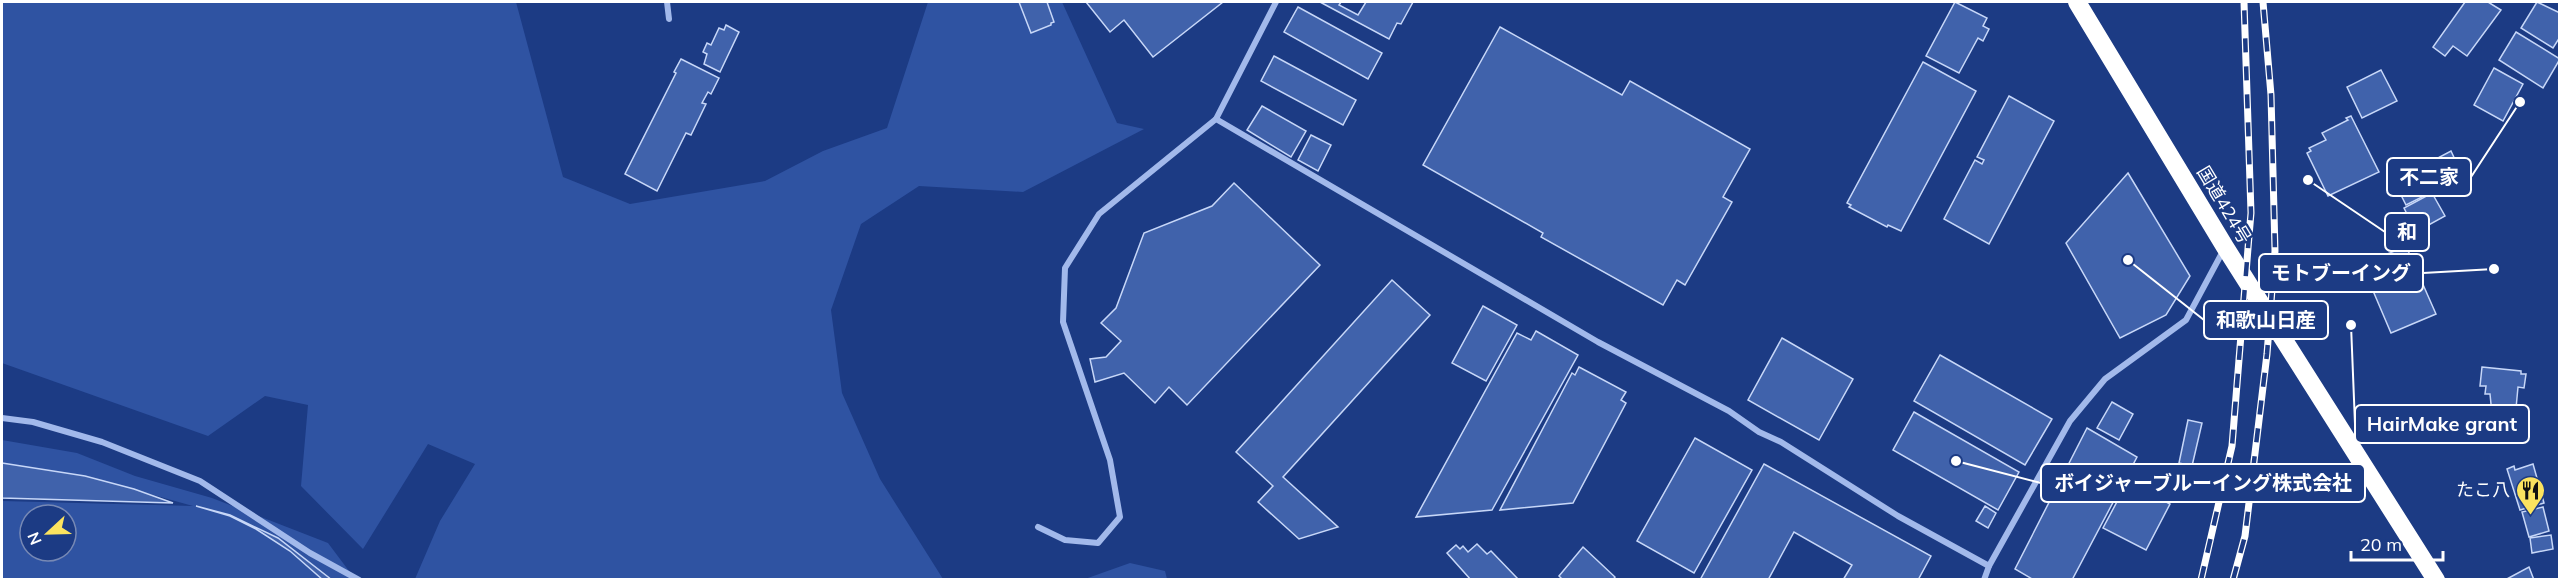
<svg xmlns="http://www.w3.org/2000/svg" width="2561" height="581" viewBox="0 0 2561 581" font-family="Mulish,'Noto Sans JP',sans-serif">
  <rect width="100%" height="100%" fill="#1c3b84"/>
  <g fill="#2f53a2" fill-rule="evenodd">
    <polygon points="2,2 516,2 563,177 630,204 765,181 823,151 887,128 928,2 1062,2 1117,123 1144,129 1023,192 919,186 861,224 831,310 842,393 880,479 943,579 415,579 440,521 475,464 428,444 363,549 301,486 308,405 265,396 208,436 2,363"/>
    <path d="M2 440 77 453 135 476 212 498 328 543 355 579H332L278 538 256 529 290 551 323 579H2V501L193 506 85 476 2 463ZM30 515H66V551H30Z"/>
    <polygon points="1130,563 1165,571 1167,579 1085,579"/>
  </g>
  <g fill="#4062ab" stroke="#c7d7f8" stroke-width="1.5">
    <polygon points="1019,2 1047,2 1054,22 1051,23 1051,25 1031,33"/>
    <polygon points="1086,2 1223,2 1153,57 1124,20 1110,32"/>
    <polygon points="1320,2 1341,2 1339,5 1358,15 1366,2 1413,2 1401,24 1397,23 1389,39"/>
    <polygon points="1955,2 1987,18 1983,26 1989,29 1983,41 1978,38 1959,73 1926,56"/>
    <polygon points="2465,2 2488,2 2501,10 2467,56 2453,46 2445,56 2433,47"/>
    <polygon points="2537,2 2560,13 2560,37 2553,48 2521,28"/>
    <polygon points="1298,7 1382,53 1368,79 1284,32"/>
    <polygon points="726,25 739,32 720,72 704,64 707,54 703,52 707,43 711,45 719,28 724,30"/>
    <polygon points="1500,27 1622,95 1630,81 1750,149 1723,197 1732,202 1685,285 1677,280 1663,305 1541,237 1543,233 1423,165"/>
    <polygon points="2516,32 2560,59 2543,88 2499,60"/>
    <polygon points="1274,56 1356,100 1343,125 1261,81"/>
    <polygon points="681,59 719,78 711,94 708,92 702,103 706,104 691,135 686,133 657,191 625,174 676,73 674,72"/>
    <polygon points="1923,62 1976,91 1901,231 1888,225 1887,227 1849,207 1851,205 1847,203"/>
    <polygon points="2494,68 2523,84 2503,121 2474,105"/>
    <polygon points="2381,70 2397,101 2362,118 2347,87"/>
    <polygon points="2009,96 2054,121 1989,244 1944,219 1975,160 1982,164 1984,160 1977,157"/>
    <polygon points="1262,106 1306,131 1291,157 1247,130"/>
    <polygon points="2351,116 2379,172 2328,196 2307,153 2311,151 2309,148 2326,140 2322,133 2348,120 2346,118"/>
    <polygon points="1311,135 1331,145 1318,171 1298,160"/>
    <polygon points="2451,151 2457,164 2451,167 2457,180 2436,194 2434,191 2406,205 2394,181"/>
    <polygon points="2128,173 2190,276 2166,315 2120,338 2066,243"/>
    <polygon points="1234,183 1320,265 1187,405 1169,387 1155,403 1124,373 1095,382 1090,359 1106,357 1121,341 1101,323 1116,308 1144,233 1212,206"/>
    <polygon points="2432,193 2445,216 2416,232 2404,208"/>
    <polygon points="2406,246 2436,314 2391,333 2362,265"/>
    <polygon points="1392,280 1430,315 1283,477 1338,527 1299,539 1258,502 1273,486 1236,452"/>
    <polygon points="1483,306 1517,325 1486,381 1452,363"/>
    <polygon points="1536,331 1578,355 1492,510 1416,517 1517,333 1531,340"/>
    <polygon points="1782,338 1853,379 1819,440 1748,400"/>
    <polygon points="1940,355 2052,419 2025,465 1914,401"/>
    <polygon points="1579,367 1626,392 1621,400 1626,403 1573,503 1500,510 1572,373 1575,375"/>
    <polygon points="2482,367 2521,371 2521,374 2526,374 2524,388 2518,387 2515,419 2497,418 2497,414 2492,414 2490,394 2485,394 2486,386 2480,386"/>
    <polygon points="2112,402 2133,414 2119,440 2097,428"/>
    <polygon points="1914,412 2019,472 1998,510 1893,450"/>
    <polygon points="2188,420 2202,423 2192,466 2179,463"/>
    <polygon points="2087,428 2137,457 2072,580 2034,580 2015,569"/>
    <polygon points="1695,438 1752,470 1694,573 1637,541"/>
    <polygon points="2,463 85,476 134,489 173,503 2,498"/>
    <polygon points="1764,464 1931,556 1918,580 1843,580 1852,565 1794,532 1768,580 1700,580"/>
    <polygon points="2533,464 2544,503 2520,510 2507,469 2514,466 2515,470"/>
    <polygon points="2128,481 2170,504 2146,550 2103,528"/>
    <polygon points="196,506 230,515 278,538 332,580 323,580 290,551 256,529 230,516"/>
    <polygon points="1985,506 1996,513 1988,528 1976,521"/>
    <polygon points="2543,507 2549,531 2529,537 2522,512"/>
    <polygon points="2551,535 2553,549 2532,553 2530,538"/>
    <polygon points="1477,544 1487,554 1491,551 1518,579 1471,580 1447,553 1456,545 1460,549 1463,546 1468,552"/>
    <polygon points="1583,547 1615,577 1613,580 1563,580 1559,576"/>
    <polygon points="2529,567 2534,580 2505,580"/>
  </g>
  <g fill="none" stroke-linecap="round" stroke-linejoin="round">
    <g stroke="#a2b9eb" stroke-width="6">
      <polyline points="667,2 669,19"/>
      <polyline points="1216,119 1598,342 1729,411 1759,432 1781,442 1898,516 1989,566 2070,421 2105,379 2186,320 2223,251"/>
      <polyline points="2,418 33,422 102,442 200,481 310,553 359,580"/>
      <polyline points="1038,527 1065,540 1098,543 1120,517 1110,460 1063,322 1065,268 1099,214 1216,119 1276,2"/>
      <polyline points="1984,580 1989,566"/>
    </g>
    <polyline stroke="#fff" stroke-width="18" points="2077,2 2225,247 2436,580"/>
    <defs>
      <g id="rail">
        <polyline points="2201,580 2232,446 2249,236 2251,213 2244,2"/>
        <polyline points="2233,580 2245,536 2267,354 2275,251 2271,95 2263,2"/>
      </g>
    </defs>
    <use href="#rail" stroke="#fff" stroke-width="7"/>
    <use href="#rail" stroke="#1c3b84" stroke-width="4.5" stroke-dasharray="14" stroke-linecap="butt"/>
  </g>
  <defs>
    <symbol id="restaurant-pin" viewBox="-11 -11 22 30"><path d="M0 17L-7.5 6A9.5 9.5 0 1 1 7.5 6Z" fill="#fbe35f" stroke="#1c3b84"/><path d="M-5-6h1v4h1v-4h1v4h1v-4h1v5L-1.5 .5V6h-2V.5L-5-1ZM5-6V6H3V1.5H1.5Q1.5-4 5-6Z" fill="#111"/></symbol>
  </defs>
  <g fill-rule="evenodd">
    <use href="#restaurant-pin" x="2514" y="474" width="33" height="45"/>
  </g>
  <g text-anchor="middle" stroke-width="4.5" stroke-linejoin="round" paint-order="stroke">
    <g font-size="18" fill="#fff" stroke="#1c3b84">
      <text transform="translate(2224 205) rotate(59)" y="6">国道424号</text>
    </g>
    <g font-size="18" fill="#fff" stroke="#1c3b84" text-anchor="end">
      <text x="2510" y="496">たこ八</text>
    </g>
  </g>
  <path fill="none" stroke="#fff" stroke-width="2" d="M2520 102L2471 177M2308 180L2385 232M2494 269L2423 273M2128 260L2204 320M2351 325L2355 424M1956 461L2041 483"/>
  <g fill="#fff" stroke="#1c3b84" stroke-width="2">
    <circle cx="2520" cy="102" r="6"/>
    <circle cx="2308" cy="180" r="6"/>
    <circle cx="2494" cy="269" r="6"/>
    <circle cx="2128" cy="260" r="6"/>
    <circle cx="2351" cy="325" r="6"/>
    <circle cx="1956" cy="461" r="6"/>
  </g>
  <g fill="#1c3b84" stroke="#fff" stroke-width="2">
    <rect x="2387" y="158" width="84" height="38" rx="6"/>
    <rect x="2385" y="213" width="44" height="38" rx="6"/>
    <rect x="2259" y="254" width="164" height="38" rx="6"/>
    <rect x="2204" y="301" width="124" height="38" rx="6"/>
    <rect x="2355" y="405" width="174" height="38" rx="6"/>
    <rect x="2041" y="464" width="324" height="38" rx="6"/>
  </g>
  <g font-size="20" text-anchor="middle" font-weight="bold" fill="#fff">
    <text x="2429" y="184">不二家</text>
    <text x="2407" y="239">和</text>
    <text x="2341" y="280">モトブーイング</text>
    <text x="2266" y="327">和歌山日産</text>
    <text x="2442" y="431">HairMake grant</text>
    <text x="2203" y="490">ボイジャーブルーイング株式会社</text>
  </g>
  <rect width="2561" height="581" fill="none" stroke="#ffffff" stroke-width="6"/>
  <g transform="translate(48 533) rotate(248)"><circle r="28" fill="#1c3b84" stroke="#7789b5" stroke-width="1.5"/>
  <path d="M0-4.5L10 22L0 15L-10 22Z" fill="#fbe35f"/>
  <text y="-9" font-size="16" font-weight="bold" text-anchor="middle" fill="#ffffff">N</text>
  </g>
  <path d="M2351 551v9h92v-9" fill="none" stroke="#ffffff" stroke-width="3"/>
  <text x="2360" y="551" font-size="18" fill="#ffffff" stroke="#1c3b84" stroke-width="4.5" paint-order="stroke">20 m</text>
</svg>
